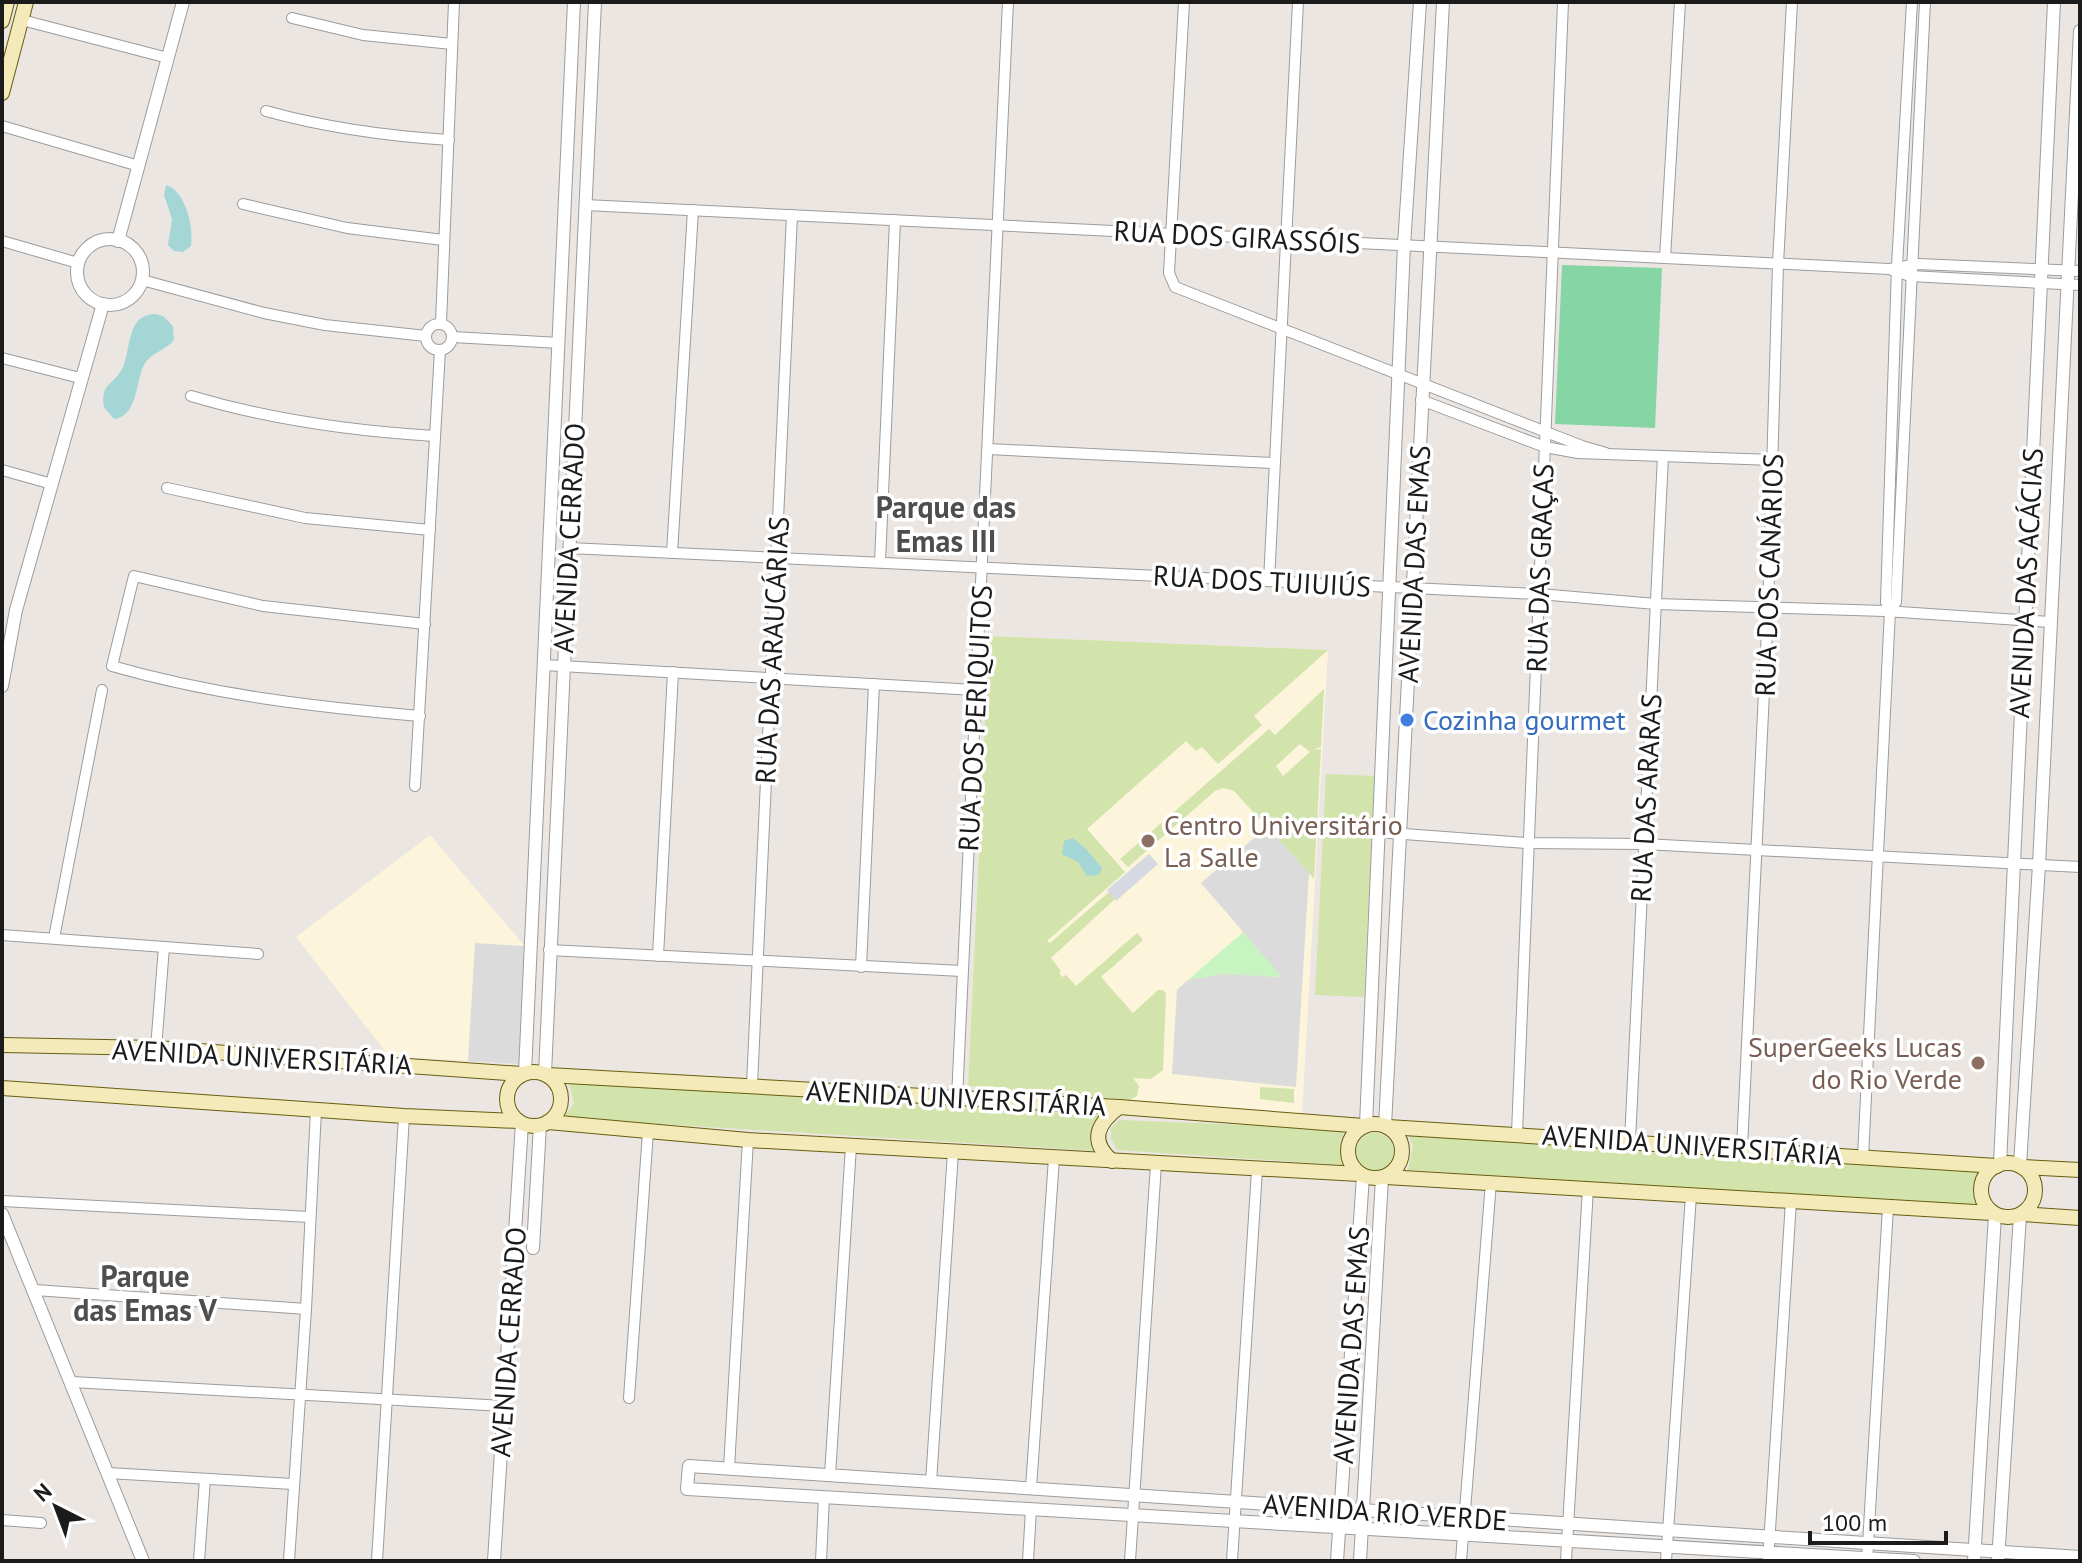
<svg xmlns="http://www.w3.org/2000/svg" width="2082" height="1563" viewBox="0 0 2082 1563" font-family="'PT Sans',sans-serif">
  <rect width="100%" height="100%" fill="#ece6e2"/>
  <g fill="#fcf5db">
    <polygon points="989,636 1328,650 1302,1115 968,1086"/>
    <polygon points="430,835 528,950 522,1064 389,1056 296,937"/>
  </g>
  <g fill="#d2e3ab" fill-rule="evenodd">
    <polygon points="989,636 1328,650 1254,716 1262,725 1218,764 1202,747 1196,751 1186,741 1087,829 1125,872 1047,941 1050,943 1109,892 1115,899 1051,958 1061,971 1059,973 1062,977 1066,975 1076,986 1137,933 1143,940 1101,977 1133,1013 1158,990 1163,990 1166,994 1163,1070 1151,1079 1133,1078 1139,1086 1137,1096 1129,1100 968,1086"/>
    <path d="M1324 689 1321 747 1313 750 1321 749 1314 879 1234 791 1223 788 1215 791 1128 867 1120 859 1269 729 1275 735ZM1300 744 1310 752 1283 776 1276 766Z"/>
    <polygon points="1326,774 1375,776 1364,997 1315,995"/>
    <polygon points="569,1083 1105,1113 1098,1151 563,1118 574,1103"/>
    <polygon points="1260,1087 1294,1089 1294,1103 1260,1099"/>
    <polygon points="1119,1120 1345,1129 1340,1142 1344,1165 1117,1150 1111,1139 1111,1128"/>
    <circle cx="1375" cy="1152" r="19"/>
    <path d="M1408 1134 1982 1169C1978 1182 1973 1194 1981 1207L1408 1170 1413 1146Z"/>
  </g>
  <polygon fill="#c8f4c1" points="1251,925 1295,978 1224,974 1188,980"/>
  <polygon fill="#85d5a5" points="1562,265 1662,268 1655,428 1555,424"/>
  <g fill="#dbdbdb">
    <polygon points="1267,827 1309,873 1296,1087 1172,1074 1177,990 1188,980 1224,974 1282,977 1201,883"/>
    <polygon points="475,943 524,946 519,1064 468,1061"/>
  </g>
  <polygon fill="#d6d9e1" points="1149,854 1158,864 1116,901 1107,890"/>
  <g fill="#a5d6d6">
    <path d="M166 185C186 191 194 228 191 246L183 252 174 251 168 245 172 219 164 195Z"/>
    <path d="M155 314 163 316 173 326 174 340C165 351 150 353 144 365 135 383 138 416 114 419L104 407C100 383 113 386 122 369 132 350 125 315 155 314Z"/>
    <polygon points="1073,838 1086,849 1102,868 1099,875 1087,876 1078,862 1062,854 1064,841"/>
  </g>
  <g fill="none" stroke-linecap="round" stroke-linejoin="round">
    <defs>
      <g id="minor">
        <polyline points="1184,2 1169,273 1175,287 1582,446 1606,453"/>
        <polyline points="292,18 363,35 452,44"/>
        <polyline points="22,20 168,58"/>
        <path d="M266 111C327 128 386 136 449 140"/>
        <polyline points="2,126 139,166"/>
        <polyline points="243,204 347,228 443,240"/>
        <polyline points="585,205 1889,269 1910,276 2080,285"/>
        <polyline points="2,241 78,263"/>
        <polyline points="1665,258 1680,2"/>
        <polyline points="1890,269 1918,264 2080,271"/>
        <polyline points="142,280 264,313 325,325 426,336"/>
        <polyline points="441,323 454,2"/>
        <circle cx="439" cy="337" r="13"/>
        <polyline points="453,337 559,343"/>
        <polyline points="2,358 80,378"/>
        <path d="M191 396C271 420 351 431 434 436"/>
        <polyline points="1421,400 1545,447 1578,453 1773,460"/>
        <polyline points="988,449 1274,463"/>
        <polyline points="2,470 52,484"/>
        <polyline points="167,488 305,518 430,530"/>
        <polyline points="569,548 1539,594 1656,604 1885,611 2050,622"/>
        <polyline points="672,553 693,210"/>
        <polyline points="880,562 895,220"/>
        <polyline points="1269,581 1298,2"/>
        <polyline points="1890,611 1896,602 1925,2"/>
        <polyline points="544,665 975,690"/>
        <path d="M420 716C315 707 213 695 112 666L134 576 263 606 425 624"/>
        <polyline points="415,786 440,350"/>
        <polyline points="1377,832 1527,843 1644,844 2080,867"/>
        <polyline points="2,935 258,954"/>
        <polyline points="54,938 102,690"/>
        <polyline points="549,950 962,971"/>
        <polyline points="658,956 673,672"/>
        <polyline points="861,967 874,684"/>
        <polyline points="156,1048 164,947"/>
        <polyline points="752,1085 792,215"/>
        <polyline points="957,1099 1008,2"/>
        <polyline points="1517,1133 1563,2"/>
        <polyline points="1630,1141 1663,456"/>
        <polyline points="1742,1148 1768,609 1778,264 1792,2"/>
        <polyline points="1863,1157 1890,611 1886,602 1897,266 1912,2"/>
        <polyline points="2,1201 310,1217"/>
        <polyline points="35,1290 306,1309"/>
        <polyline points="72,1382 504,1406"/>
        <polyline points="629,1398 648,1132"/>
        <polyline points="729,1468 748,1140"/>
        <polyline points="108,1473 293,1484"/>
        <polyline points="830,1475 851,1146"/>
        <polyline points="931,1482 953,1152"/>
        <polyline points="1031,1488 1054,1158"/>
        <polyline points="2,1520 41,1523"/>
        <polyline points="199,1561 205,1479"/>
        <polyline points="289,1561 306,1309 316,1110"/>
        <polyline points="377,1561 404,1116"/>
        <polyline points="821,1561 824,1497"/>
        <polyline points="1028,1561 1031,1509"/>
        <polyline points="1130,1561 1156,1164"/>
        <polyline points="1232,1561 1257,1170"/>
        <polyline points="1461,1561 1491,1182"/>
        <polyline points="1566,1561 1588,1188"/>
        <polyline points="1666,1561 1691,1195"/>
        <polyline points="1768,1561 1791,1201"/>
        <polyline points="1867,1561 1888,1207"/>
      </g>
      <g id="tertiary">
        <circle cx="110" cy="272" r="33"/>
        <polyline points="118,241 183,2"/>
        <polyline points="2,686 16,610 103,304"/>
        <polyline points="525,1073 574,2"/>
        <polyline points="545,1073 595,2"/>
        <polyline points="1366,1125 1404,245 1420,2"/>
        <polyline points="1385,1126 1443,2"/>
        <polyline points="2000,1164 2054,2"/>
        <polyline points="2020,1165 2039,865 2080,31"/>
        <polyline points="2,1214 143,1561"/>
        <polyline points="533,1248 540,1125"/>
        <polyline points="494,1561 522,1123"/>
        <polyline points="1337,1561 1363,1176"/>
        <polyline points="1360,1561 1382,1178"/>
        <polyline points="1914,1561 687,1489 689,1466 2080,1557"/>
        <polyline points="1974,1561 1995,1215"/>
        <polyline points="1998,1561 2020,1215"/>
      </g>
      <g id="secondary">
        <polyline points="2,21 7,2"/>
        <polyline points="2,93 26,2"/>
        <polyline points="2,1045 156,1048 522,1074"/>
        <circle cx="534" cy="1099" r="27"/>
        <polyline points="548,1075 1119,1107 1364,1126"/>
        <polyline points="2,1088 404,1116 518,1121"/>
        <polyline points="548,1122 748,1140 1359,1174"/>
        <circle cx="1375" cy="1151" r="27"/>
        <polyline points="1388,1127 1997,1166"/>
        <path d="M1112 1161C1089 1141 1097 1124 1119 1107"/>
        <circle cx="2008" cy="1190" r="27"/>
        <polyline points="2022,1167 2080,1170"/>
        <polyline points="1386,1177 1992,1213"/>
        <polyline points="2022,1214 2080,1218"/>
      </g>
    </defs>
    <use href="#minor" stroke="#9c9c9c" stroke-width="12"/>
    <use href="#tertiary" stroke="#9c9c9c" stroke-width="14"/>
    <use href="#secondary" stroke="#675d0e" stroke-width="16"/>
    <use href="#minor" stroke="#fff" stroke-width="10"/>
    <use href="#tertiary" stroke="#fff" stroke-width="12"/>
    <use href="#secondary" stroke="#f3e9b9" stroke-width="14"/>
  </g>
  <circle fill="#3f7fe0" stroke="#fff" stroke-width="3" cx="1407" cy="720" r="8"/>
  <g fill="#8d6e63" stroke="#fff" stroke-width="3">
    <circle cx="1148" cy="841" r="8"/>
    <circle cx="1978" cy="1063" r="8"/>
  </g>
  <g text-anchor="middle" stroke-width="7" stroke-linejoin="round" paint-order="stroke">
    <g font-size="28" fill="#1b1b1b" stroke="#fff">
      <text transform="translate(1237 237) rotate(3)" y="10">RUA DOS GIRASSÓIS</text>
      <text transform="translate(569 538) rotate(-87)" y="10">AVENIDA CERRADO</text>
      <text transform="translate(1414 564) rotate(-87)" y="10">AVENIDA DAS EMAS</text>
      <text transform="translate(1540 568) rotate(-88)" y="10">RUA DAS GRAÇAS</text>
      <text transform="translate(1769 575) rotate(-88)" y="10">RUA DOS CANÁRIOS</text>
      <text transform="translate(1262 581) rotate(3)" y="10">RUA DOS TUIUIÚS</text>
      <text transform="translate(2026 583) rotate(-87)" y="10">AVENIDA DAS ACÁCIAS</text>
      <text transform="translate(772 650) rotate(-87)" y="10">RUA DAS ARAUCÁRIAS</text>
      <text transform="translate(975 718) rotate(-87)" y="10">RUA DOS PERIQUITOS</text>
      <text transform="translate(1646 798) rotate(-87)" y="10">RUA DAS ARARAS</text>
      <text transform="translate(262 1057) rotate(3)" y="10">AVENIDA UNIVERSITÁRIA</text>
      <text transform="translate(956 1098) rotate(3)" y="10">AVENIDA UNIVERSITÁRIA</text>
      <text transform="translate(1692 1145) rotate(4)" y="10">AVENIDA UNIVERSITÁRIA</text>
      <text transform="translate(508 1342) rotate(-86)" y="10">AVENIDA CERRADO</text>
      <text transform="translate(1351 1345) rotate(-86)" y="10">AVENIDA DAS EMAS</text>
      <text transform="translate(1385 1512) rotate(4)" y="10">AVENIDA RIO VERDE</text>
    </g>
    <g font-size="28" fill="#366cbe" stroke="#fff" text-anchor="start">
      <text x="1423" y="730">Cozinha gourmet</text>
    </g>
    <g font-size="28" fill="#785e54" stroke="#fff" text-anchor="start">
      <text x="1164" y="835">Centro Universitário<tspan x="1164" dy="32">La Salle</tspan></text>
      <text x="1962" y="1057" text-anchor="end">SuperGeeks Lucas<tspan x="1962" dy="32">do Rio Verde</tspan></text>
    </g>
    <g font-size="30" font-weight="bold" fill="#4e4e4e" stroke="#fff">
      <text x="946" y="518">Parque das<tspan x="946" dy="34">Emas III</tspan></text>
      <text x="145" y="1287">Parque<tspan x="145" dy="34">das Emas V</tspan></text>
    </g>
  </g>
  <rect width="2082" height="1563" fill="none" stroke="#1b1b1b" stroke-width="8"/>
  <g transform="translate(56 1507) rotate(318)" stroke="#ffffff" stroke-width="6" paint-order="stroke">
  <path d="M0-6L14 30L0 20L-14 30Z" fill="#1b1b1b"/>
  <text y="-12" font-size="22" font-weight="bold" text-anchor="middle" fill="#1b1b1b">N</text>
  </g>
  <path d="M1810 1531v12h136v-12" fill="none" stroke="#1b1b1b" stroke-width="4"/>
  <text x="1822" y="1531" font-size="24" fill="#1b1b1b" stroke="#ffffff" stroke-width="6" paint-order="stroke">100 m</text>
</svg>
